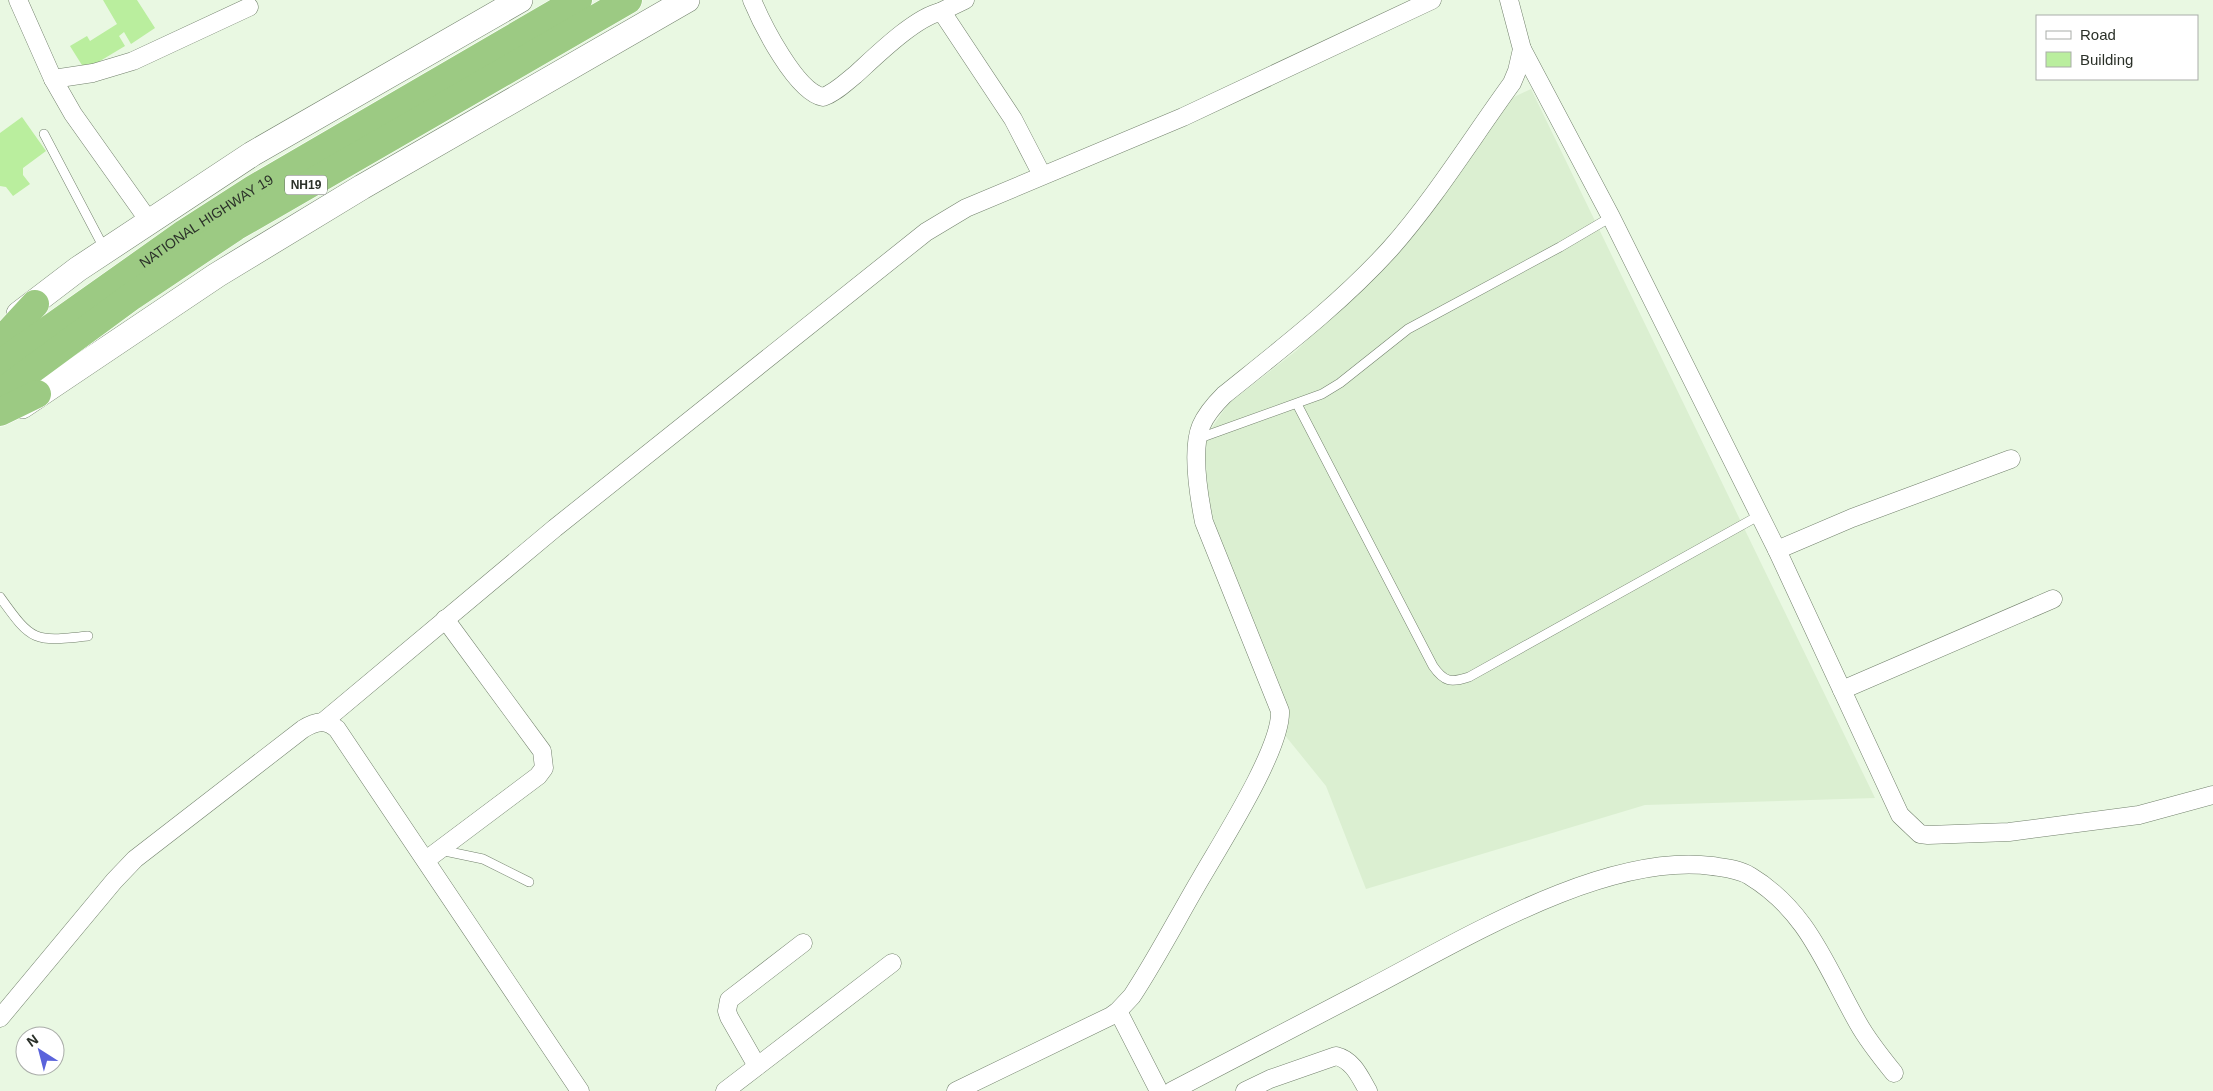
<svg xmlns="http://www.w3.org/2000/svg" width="2213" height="1091" viewBox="0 0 2213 1091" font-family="Helvetica,sans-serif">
  <rect width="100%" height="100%" fill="#e9f8e2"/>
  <polygon fill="#dbefd1" points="1531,89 1875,798 1645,805 1366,889 1326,786 1279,728 1194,511 1203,441 1228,404 1296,351 1414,234 1495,106"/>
  <g fill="#baee9e">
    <polygon points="103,0 137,0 155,28 131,44 124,32 119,36 125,46 85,70 70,46 87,36 90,41 117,24"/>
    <polygon points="22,117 46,151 23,168 23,175 30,184 13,196 6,187 0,186 0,133"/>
  </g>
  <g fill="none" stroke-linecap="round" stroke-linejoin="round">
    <defs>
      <g id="service">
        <polyline points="44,134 105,250"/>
        <path d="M1297 404 1433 666C1444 682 1451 683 1469 677L1760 515"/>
        <polyline points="1197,439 1322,394 1340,383 1408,329 1560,247 1611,217"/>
        <path d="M0 597C32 642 34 642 88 636"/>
        <polyline points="440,850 483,859 529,882"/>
      </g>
      <g id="minor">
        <polyline points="18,0 53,79 73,114 149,221"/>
        <path d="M752 0C762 24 796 92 823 97 835 93 845 83 855 75 875 57 914 18 940 12L944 15 1013 119 1042 175"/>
        <polyline points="940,12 965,0"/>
        <polyline points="1522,49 1611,217 1777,550 1900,815 1920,834 1928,835 2009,832 2139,815 2213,795"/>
        <polyline points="53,79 93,73 133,61 249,7"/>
        <polyline points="1777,550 1852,518 2011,459"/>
        <polyline points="1842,690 2053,599"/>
        <polyline points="323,722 555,528 926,232 966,208 1183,117 1432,0"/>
        <polyline points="426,860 538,776 544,768 542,751 445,619"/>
        <polyline points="1118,1011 1159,1091"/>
        <path d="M0 1018 114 881 135 859 303 729C316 721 326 719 337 729L580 1091"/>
        <polyline points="757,1066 729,1017 727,1011 729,1000 803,943"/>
        <polyline points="725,1091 892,963"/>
        <path d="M956 1091 1111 1016 1118 1011 1132 996C1157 958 1178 917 1201 878 1221 843 1282 748 1280 711L1204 522C1199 497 1191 450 1201 426 1206 414 1215 404 1224 395 1281 349 1340 304 1390 249 1435 198 1472 138 1512 83L1517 71 1522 49 1509 0"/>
        <path d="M1172 1091C1236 1058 1300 1024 1364 991 1459 942 1603 852 1712 866 1725 868 1739 869 1750 876 1808 911 1826 967 1858 1023 1868 1041 1881 1057 1894 1073"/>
        <path d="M1245 1091 1270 1079 1336 1056C1353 1060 1360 1077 1368 1091"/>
      </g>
      <g id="secondary">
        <polyline points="19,314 78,269 252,154 520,0"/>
        <polyline points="22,406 217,275 362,187 687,0"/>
      </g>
      <g id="trunk">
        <polyline points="0,342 35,304"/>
        <path id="s1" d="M0 364 185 233 255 188 578 0"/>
        <polyline points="0,393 132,296 235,227 628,0"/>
        <polyline points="0,412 37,394"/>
      </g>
    </defs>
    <use href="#service" stroke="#72806c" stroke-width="10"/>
    <use href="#minor" stroke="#72806c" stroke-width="19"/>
    <use href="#secondary" stroke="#72806c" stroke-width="26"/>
    <use href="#trunk" stroke="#fff" stroke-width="29"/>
    <use href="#service" stroke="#fff" stroke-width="9"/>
    <use href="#minor" stroke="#fff" stroke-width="18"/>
    <use href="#secondary" stroke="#fff" stroke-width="25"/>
    <use href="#trunk" stroke="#9cca83" stroke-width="28"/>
  </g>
  <g text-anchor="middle" stroke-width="4" stroke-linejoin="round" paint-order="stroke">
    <rect fill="#fff" stroke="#6b6f69" stroke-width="1" x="285" y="175.5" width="42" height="19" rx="4"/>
    <g font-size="12" font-weight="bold" fill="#2b3129">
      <text x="306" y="189">NH19</text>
    </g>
    <g font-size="14" fill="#2b3129" stroke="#fff">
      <text dy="5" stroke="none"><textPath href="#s1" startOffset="251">NATIONAL HIGHWAY 19</textPath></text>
    </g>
  </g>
  <rect x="2036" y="15" width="162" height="65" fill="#ffffff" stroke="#aaada9"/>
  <rect x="2046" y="31" width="25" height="8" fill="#ffffff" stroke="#aaada9"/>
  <text x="2080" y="40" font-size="15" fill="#2b3129">Road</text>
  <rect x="2046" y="52" width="25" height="15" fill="#baee9e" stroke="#aaada9"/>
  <text x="2080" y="65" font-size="15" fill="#2b3129">Building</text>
  <g transform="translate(40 1051) rotate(324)"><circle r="24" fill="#ffffff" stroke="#aaada9"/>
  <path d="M0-4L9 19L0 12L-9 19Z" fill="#5a63db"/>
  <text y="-8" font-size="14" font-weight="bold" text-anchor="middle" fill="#2b3129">N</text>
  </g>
</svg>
